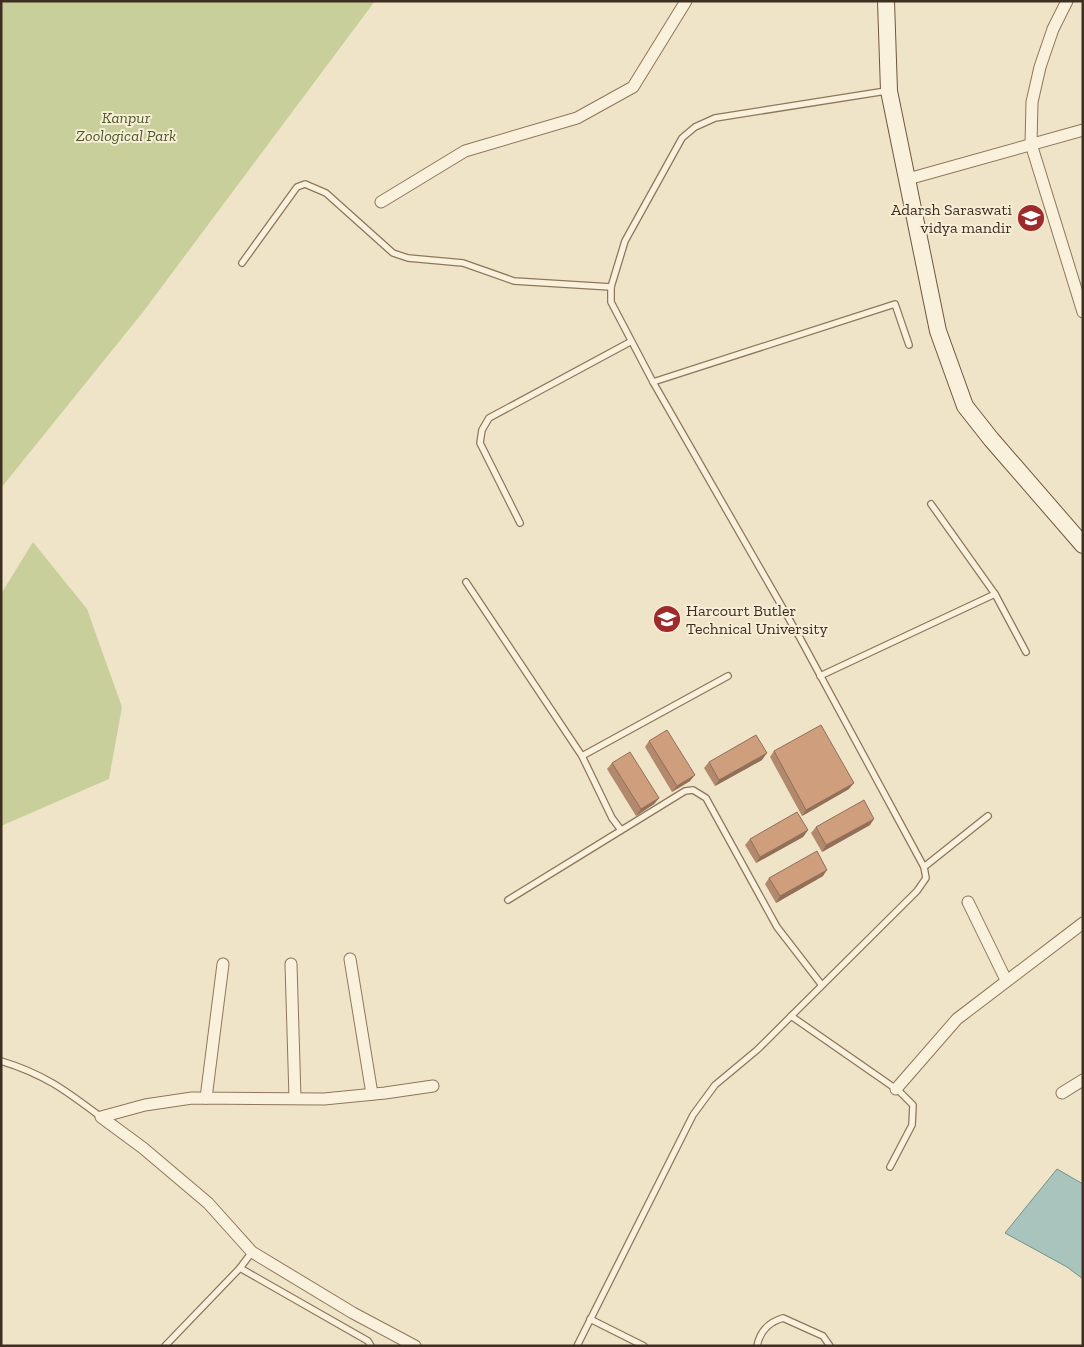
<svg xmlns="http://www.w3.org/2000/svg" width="1084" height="1347" viewBox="0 0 1084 1347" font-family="'Zilla Slab',serif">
  <rect width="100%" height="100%" fill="#f0e4c8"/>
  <g fill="#c9cf9b">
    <polygon points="1,1 375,1 143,312 1,488"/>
    <polygon points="33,542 87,609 122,707 109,779 1,826 1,594"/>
  </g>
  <polygon fill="#a9c4bc" stroke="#6f938a" points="1057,1169 1083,1184 1083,1279 1067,1267 1005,1233"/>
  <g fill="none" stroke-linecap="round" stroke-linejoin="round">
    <defs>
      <g id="lane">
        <polyline points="242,263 297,187 305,184 326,193 393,253 408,258 463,263 514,281 611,287"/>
        <polyline points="653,382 895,304 909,345"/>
        <polyline points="520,523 480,443 482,430 489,418 630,342"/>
        <polyline points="466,582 582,756 612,818 621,830"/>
        <polyline points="995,594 1026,652"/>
        <polyline points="820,676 995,594 931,504"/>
        <polyline points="582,756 728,676"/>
        <polyline points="924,867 988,816"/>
        <polyline points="508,900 685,791 693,790 706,798 777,927 821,984"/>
        <polyline points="791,1016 899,1091 913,1105 912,1125 890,1167"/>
        <path d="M1 1061C44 1074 65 1090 101 1117"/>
        <polyline points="252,1252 240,1268 368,1341 371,1346"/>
        <polyline points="590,1319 644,1346"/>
        <polyline points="165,1346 240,1268"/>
        <polyline points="577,1346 693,1115 715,1085 757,1050 917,891 926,878 924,867 800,638 653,382 611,302 611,287 625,241 682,138 695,127 715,118 886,91"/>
        <path d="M757 1346C760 1331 769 1322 783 1318L823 1336 830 1346"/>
      </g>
      <g id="street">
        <polyline points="1067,1 1053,29 1040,67 1032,102 1031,144 1083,312"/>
        <polyline points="908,179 1083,130"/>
        <polyline points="381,202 465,151 577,118 633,87 686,1"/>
        <polyline points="968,902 1006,980"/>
        <polyline points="350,959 372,1094"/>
        <polyline points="291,964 295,1098"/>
        <polyline points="896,1089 957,1019 1083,923"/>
        <polyline points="1062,1093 1083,1080"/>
        <polyline points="206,1098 223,964"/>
        <polyline points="415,1346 353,1313 252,1252 208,1203 143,1148 101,1117 145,1105 192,1098 324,1099 385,1093 433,1086"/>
      </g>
      <polyline id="secondary" points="886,1 889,91 938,331 965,406 991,439 1083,545"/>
    </defs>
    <use href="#lane" stroke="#8d765c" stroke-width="8"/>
    <use href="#street" stroke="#8d765c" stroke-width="13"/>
    <use href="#secondary" stroke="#6f573f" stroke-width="18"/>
    <use href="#lane" stroke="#faf1dc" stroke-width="5.5"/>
    <use href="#street" stroke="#faf1dc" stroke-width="11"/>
    <use href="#secondary" stroke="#faf1dc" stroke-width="16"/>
  </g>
  <g fill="#b2896c">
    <polygon points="649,741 690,781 672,792 645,747"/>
    <polygon points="774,751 849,789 802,816 770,757"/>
    <polygon points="762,760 715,786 704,768 709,762"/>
    <polygon points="612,763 659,798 654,804 636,816 607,769"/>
    <polygon points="870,825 822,852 811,833 816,827"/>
    <polygon points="808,830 803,837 756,863 745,845 750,839"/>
    <polygon points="823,876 776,903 765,884 769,878"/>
  </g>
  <g fill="#916f58">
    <polygon points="767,753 762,760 715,786 719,780"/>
    <polygon points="695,775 690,781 672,792 677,786"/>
    <polygon points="854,783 849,789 802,816 806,810"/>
    <polygon points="659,798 654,804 636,816 641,809"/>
    <polygon points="874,819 870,825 822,852 826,845"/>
    <polygon points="808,830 803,837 756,863 760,857"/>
    <polygon points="827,870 823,876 776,903 780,896"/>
  </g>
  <g fill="#cf9f7d" stroke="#916f58">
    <polygon points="821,725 854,783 806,810 774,751"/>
    <polygon points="667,730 695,775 677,786 649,741"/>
    <polygon points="756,735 767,753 719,780 709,762"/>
    <polygon points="630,752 659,798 641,809 612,763"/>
    <polygon points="864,800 874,819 826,845 816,827"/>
    <polygon points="797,812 808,830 760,857 750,839"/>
    <polygon points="817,851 827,870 780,896 769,878"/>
  </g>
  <defs>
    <symbol id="school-disc" viewBox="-11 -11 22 22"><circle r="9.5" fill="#9e2a2b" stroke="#f7eed8"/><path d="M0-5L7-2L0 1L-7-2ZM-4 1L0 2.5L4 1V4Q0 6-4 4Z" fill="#fff"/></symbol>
    <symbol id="university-disc" viewBox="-11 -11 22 22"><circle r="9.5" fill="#9e2a2b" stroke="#f7eed8"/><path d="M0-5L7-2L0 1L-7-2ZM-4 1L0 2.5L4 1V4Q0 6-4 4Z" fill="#fff"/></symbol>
  </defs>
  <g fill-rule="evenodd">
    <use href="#school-disc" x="1015" y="202" width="32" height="32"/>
    <use href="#university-disc" x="651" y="603" width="32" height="32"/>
  </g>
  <g text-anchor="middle" stroke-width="4" stroke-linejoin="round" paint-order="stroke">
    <g font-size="16" font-style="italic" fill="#4d5a26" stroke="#f7eed8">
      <text x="126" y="123">Kanpur<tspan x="126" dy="18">Zoological Park</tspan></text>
    </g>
    <g font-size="16" fill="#3d2e20" stroke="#f7eed8" text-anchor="end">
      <text x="1012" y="215">Adarsh Saraswati<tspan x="1012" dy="18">vidya mandir</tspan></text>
      <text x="686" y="616" text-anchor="start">Harcourt Butler<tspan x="686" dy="18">Technical University</tspan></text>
    </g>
  </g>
  <rect width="1084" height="1347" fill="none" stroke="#3d2e20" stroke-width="5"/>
</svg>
